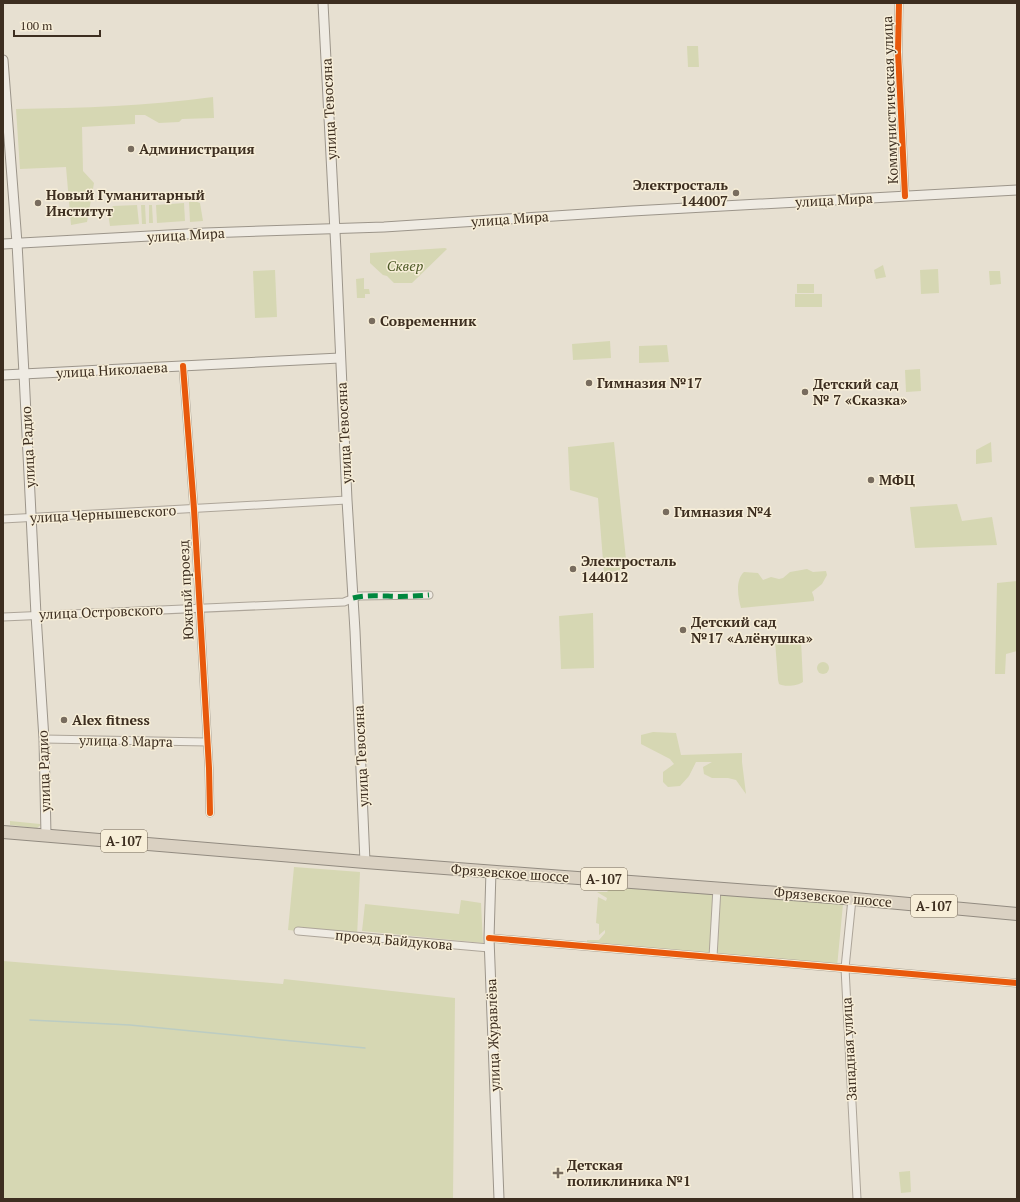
<svg xmlns="http://www.w3.org/2000/svg" width="1020" height="1202" viewBox="0 0 1020 1202" font-family="'PT Serif',serif">
  <rect width="100%" height="100%" fill="#e7e0d1"/>
  <g fill="#d6d7b3">
    <polygon points="687,46 698,46 699,67 688,67"/>
    <path d="M213 97 214 118 182 119 179 122 159 123 145 115H135V124L82 127 83 171 94 183 87 222 71 225 66 167 20 169 16 109C82 108 148 106 213 97Z"/>
    <polygon points="189,202 197,202 200,203 203,221 190,222"/>
    <polygon points="184,203 185,221 157,223 156,205"/>
    <path d="M137 205 139 224 110 226C109 219 107 211 113 206Z"/>
    <polygon points="141,205 145,205 146,224 142,224"/>
    <polygon points="149,205 152,205 153,223 149,223"/>
    <polygon points="445,248 447,249 412,283 394,283 387,276 383,275 370,263 370,253"/>
    <polygon points="883,265 886,277 876,279 874,270"/>
    <polygon points="938,269 939,293 921,294 920,270"/>
    <polygon points="275,270 277,317 255,318 253,271"/>
    <polygon points="989,271 1000,271 1001,284 990,285"/>
    <polygon points="364,278 364,289 369,289 370,294 365,294 365,298 357,298 356,279"/>
    <rect x="797" y="284" width="17" height="9"/>
    <rect x="795" y="294" width="27" height="13"/>
    <polygon points="610,341 611,358 573,360 572,344"/>
    <polygon points="667,345 669,362 639,363 639,346"/>
    <polygon points="920,369 921,391 906,392 905,370"/>
    <polygon points="614,442 627,569 604,573 598,498 570,490 568,447"/>
    <polygon points="991,442 992,462 976,464 976,450"/>
    <polygon points="957,504 962,521 992,517 997,545 915,548 910,507"/>
    <path d="M807 569 813 572 826 571 827 575 822 584 812 592 814 598V601L741 608C738 597 735 580 744 572L758 573 763 580 771 577 779 579 783 578 790 572Z"/>
    <polygon points="1017,581 1017,651 1006,654 1005,674 995,674 997,583"/>
    <polygon points="593,613 594,668 561,669 559,616"/>
    <path d="M796 635 799 637 801 640 803 682C798 686 784 687 779 684L778 680 775 641 776 638 779 636Z"/>
    <circle cx="823" cy="668" r="6"/>
    <polygon points="653,732 676,733 681,755 742,753 742,762 746,794 736,780 728,778 712,778 704,774 703,767 712,762 696,762 689,776 680,786 668,787 663,782 663,772 674,764 670,759 641,744 641,735"/>
    <polygon points="10,821 40,824 41,825 37,828 10,825"/>
    <polygon points="294,867 360,872 357,937 288,930"/>
    <polygon points="611,887 843,904 837,967 587,943 587,940 599,940 605,933 605,930 599,935 599,924 596,923 598,897 606,901 607,898 597,892 607,892"/>
    <polygon points="461,900 481,903 483,943 362,931 365,904 459,914"/>
    <polygon points="3,961 283,984 284,979 455,998 453,1199 3,1199"/>
    <polygon points="910,1171 911,1192 901,1193 899,1172"/>
  </g>
  <g fill="none" stroke-linecap="round" stroke-linejoin="round">
    <polyline stroke="#bcccc2" stroke-width="1.5" points="30,1020 130,1025 365,1048"/>
    <defs>
      <g id="street">
        <polyline points="899,3 898,52 905,196"/>
        <polyline points="183,366 194,509 209,768 210,813"/>
        <polyline points="3,519 347,500"/>
        <polyline points="3,617 344,602 359,596 429,595"/>
        <polyline points="44,739 207,742"/>
        <polyline points="852,899 845,968 857,1199"/>
        <polyline points="298,931 489,948"/>
        <polyline points="489,938 1017,983"/>
        <polyline points="713,957 717,888"/>
      </g>
      <g id="secondary">
        <polyline points="323,3 336,251 347,500 355,631 365,862"/>
        <polyline points="3,60 17,243 24,374 36,615 44,739 46,835"/>
        <polyline points="3,244 205,233 384,227 632,211 1017,190"/>
        <polyline points="3,375 340,358"/>
        <polyline points="491,871 489,938 499,1199"/>
      </g>
      <polyline id="highway" points="3,832 365,862 844,898 1017,914"/>
    </defs>
    <use href="#street" stroke="#ada599" stroke-width="9"/>
    <use href="#secondary" stroke="#9c958a" stroke-width="11"/>
    <use href="#highway" stroke="#928b80" stroke-width="14"/>
    <use href="#street" stroke="#efebe3" stroke-width="7"/>
    <use href="#secondary" stroke="#efebe3" stroke-width="9"/>
    <use href="#highway" stroke="#dad1c2" stroke-width="12"/>
    <path stroke="#00873e" stroke-width="5" stroke-dasharray="10 5" stroke-linecap="butt" d="M353 598C365 595 376 596 388 596 402 597 416 596 429 595"/>
    <defs>
      <g id="cycleway">
        <polyline points="899,3 898,52 905,196"/>
        <polyline points="183,366 194,509 209,768 210,813"/>
        <polyline points="489,938 1017,983"/>
      </g>
    </defs>
    <use href="#cycleway" stroke="#f7eed8" stroke-width="8"/>
    <use href="#cycleway" stroke="#e8590c" stroke-width="6"/>
  </g>
  <g fill="#786c5e" stroke="#f7eed8" stroke-width="1.5">
    <circle cx="131" cy="149" r="4"/>
    <circle cx="736" cy="193" r="4"/>
    <circle cx="38" cy="203" r="4"/>
    <circle cx="372" cy="321" r="4"/>
    <circle cx="589" cy="383" r="4"/>
    <circle cx="805" cy="392" r="4"/>
    <circle cx="871" cy="480" r="4"/>
    <circle cx="666" cy="512" r="4"/>
    <circle cx="573" cy="569" r="4"/>
    <circle cx="683" cy="630" r="4"/>
    <circle cx="64" cy="720" r="4"/>
    <path d="M556 1167h4v4h4v4h-4v4h-4v-4h-4v-4h4z"/>
  </g>
  <g text-anchor="middle" stroke-width="3" stroke-linejoin="round" paint-order="stroke">
    <g fill="#f7eed8" stroke="#756857" stroke-width="1">
      <rect x="101" y="830" width="46" height="22" rx="3"/>
      <rect x="581" y="868" width="46" height="22" rx="3"/>
      <rect x="911" y="895" width="46" height="22" rx="3"/>
    </g>
    <g font-size="13" font-weight="bold" fill="#3d2e20">
      <text x="124" y="846">А-107</text>
      <text x="604" y="884">А-107</text>
      <text x="934" y="911">А-107</text>
    </g>
    <g font-size="14" fill="#3d2e20" stroke="#f7eed8">
      <text transform="translate(890 100) rotate(-92)" y="5">Коммунистическая улица</text>
      <text transform="translate(329 109) rotate(-93)" y="5">улица Тевосяна</text>
      <text transform="translate(834 200) rotate(-3)" y="5">улица Мира</text>
      <text transform="translate(510 219) rotate(-4)" y="5">улица Мира</text>
      <text transform="translate(186 235) rotate(-3)" y="5">улица Мира</text>
      <text transform="translate(112 370) rotate(-3)" y="5">улица Николаева</text>
      <text transform="translate(344 433) rotate(-93)" y="5">улица Тевосяна</text>
      <text transform="translate(28 447) rotate(-93)" y="5">улица Радио</text>
      <text transform="translate(103 514) rotate(-3)" y="5">улица Чернышевского</text>
      <text transform="translate(186 590) rotate(-93)" y="5">Южный проезд</text>
      <text transform="translate(101 612) rotate(-2)" y="5">улица Островского</text>
      <text transform="translate(126 741) rotate(1)" y="5">улица 8 Марта</text>
      <text transform="translate(361 756) rotate(-93)" y="5">улица Тевосяна</text>
      <text transform="translate(44 771) rotate(-92)" y="5">улица Радио</text>
      <text transform="translate(510 873) rotate(4)" y="5">Фрязевское шоссе</text>
      <text transform="translate(833 897) rotate(5)" y="5">Фрязевское шоссе</text>
      <text transform="translate(394 940) rotate(5)" y="5">проезд Байдукова</text>
      <text transform="translate(493 1035) rotate(-92)" y="5">улица Журавлёва</text>
      <text transform="translate(849 1049) rotate(-93)" y="5">Западная улица</text>
    </g>
    <g font-size="14" font-weight="bold" fill="#3d2e20" stroke="#f7eed8" text-anchor="start">
      <text x="139" y="154">Администрация</text>
      <text x="728" y="190" text-anchor="end">Электросталь<tspan x="728" dy="16">144007</tspan></text>
      <text x="46" y="200">Новый Гуманитарный<tspan x="46" dy="16">Институт</tspan></text>
      <text x="380" y="326">Современник</text>
      <text x="597" y="388">Гимназия №17</text>
      <text x="813" y="389">Детский сад<tspan x="813" dy="16">№ 7 «Сказка»</tspan></text>
      <text x="879" y="485">МФЦ</text>
      <text x="674" y="517">Гимназия №4</text>
      <text x="581" y="566">Электросталь<tspan x="581" dy="16">144012</tspan></text>
      <text x="691" y="627">Детский сад<tspan x="691" dy="16">№17 «Алёнушка»</tspan></text>
      <text x="72" y="725">Alex fitness</text>
      <text x="567" y="1170">Детская<tspan x="567" dy="16">поликлиника №1</tspan></text>
    </g>
    <g font-size="14" font-style="italic" fill="#4d5a26" stroke="#f7eed8">
      <text x="405" y="271">Сквер</text>
    </g>
  </g>
  <rect width="1020" height="1202" fill="none" stroke="#3d2e20" stroke-width="8"/>
  <path d="M14 30v6h86v-6" fill="none" stroke="#3d2e20" stroke-width="2"/>
  <text x="20" y="30" font-size="12" fill="#3d2e20" stroke="#f7eed8" stroke-width="3" paint-order="stroke">100 m</text>
</svg>
